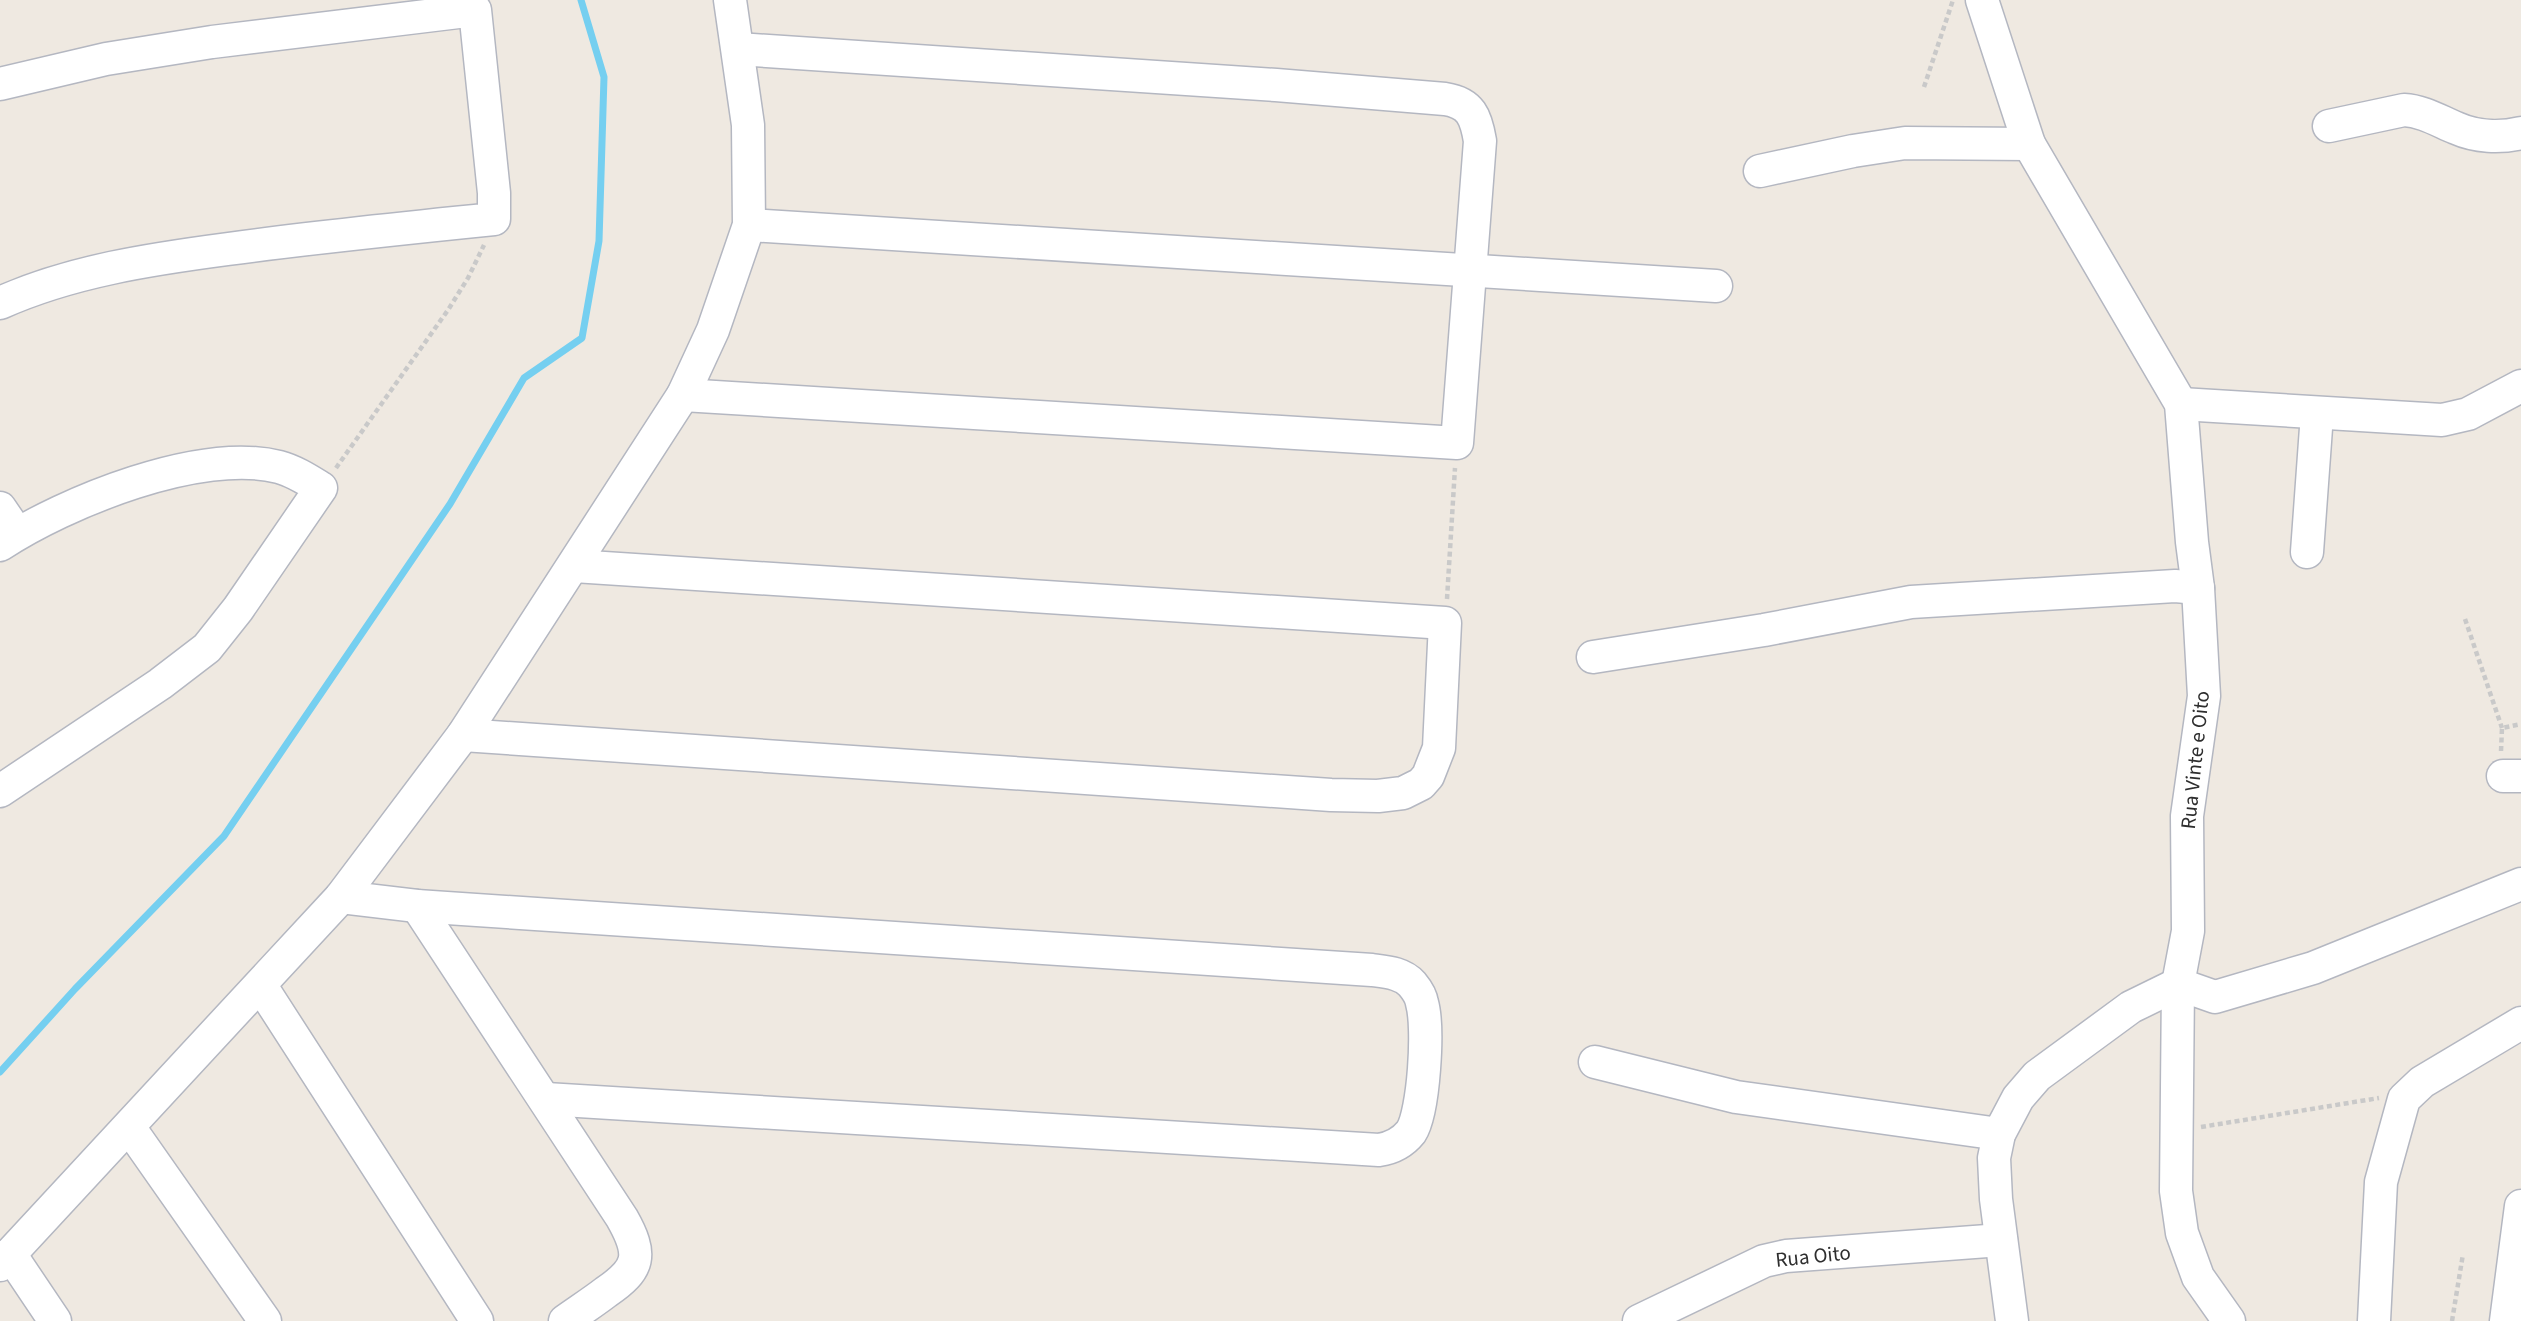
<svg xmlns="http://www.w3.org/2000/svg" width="2521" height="1321" viewBox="0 0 2521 1321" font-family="'Source Sans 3',sans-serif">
  <rect width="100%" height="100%" fill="#efe9e1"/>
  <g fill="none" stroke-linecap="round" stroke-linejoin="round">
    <polyline stroke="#75cff0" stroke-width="7" points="0,1072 75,989 224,836 450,504 524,378 582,338 599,241 604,77 581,0"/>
    <defs>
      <g id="minor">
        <polyline points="1982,0 2029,144 2181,404 2192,542 2198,588 2204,696 2187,816 2188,931 2178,984 2176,1191 2182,1233 2198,1277 2229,1321"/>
        <path d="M0 84 106 59 212 42 475 10 494 193V219C405 228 316 237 228 249 152 259 71 271 0 303"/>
        <path d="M2329 126 2404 110C2423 111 2439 121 2456 128 2476 137 2500 138 2521 133"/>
        <polyline points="1760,171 1853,151 1905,143 2029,144"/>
        <polyline points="749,225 1716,286"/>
        <path d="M683 395 1457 443 1480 141C1476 117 1471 103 1445 99L1276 85 738 49"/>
        <polyline points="2181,404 2442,420 2468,414 2521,386"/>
        <polyline points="0,508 17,533"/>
        <path d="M0 545C65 502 201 447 279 467 294 471 308 480 321 488L238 609 207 648 160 684 0 791"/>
        <polyline points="2307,552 2317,414"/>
        <polyline points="1593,657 1764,630 1911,602 2175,586 2198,588"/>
        <polyline points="463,735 1331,795 1378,796 1403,793 1421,784 1428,776 1439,748 1445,623 574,566"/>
        <polyline points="2503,776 2521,776"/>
        <path d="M341 897 417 906 1372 970C1387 972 1402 973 1412 984 1417 990 1421 996 1422 1003 1429 1027 1424 1112 1411 1132 1403 1142 1392 1148 1379 1150L546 1099"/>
        <path d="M417 906 622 1218C643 1255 640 1269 606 1292 593 1302 579 1311 565 1321"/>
        <polyline points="261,986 477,1321"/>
        <polyline points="1595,1062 1736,1097 1999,1134"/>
        <polyline points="129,1127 265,1321"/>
        <polyline points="10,1254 55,1321"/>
        <polyline points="0,1265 341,897 463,735 683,395 713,330 749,225 748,125 730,0"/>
        <polyline points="1639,1321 1764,1261 1786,1256 2001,1240"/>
        <polyline points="2012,1321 1996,1199 1994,1158 1999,1134 2018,1098 2037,1076 2131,1007 2178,984 2215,997 2313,968 2521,884"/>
        <polyline points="2374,1321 2381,1182 2404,1099 2422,1082 2521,1023"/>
        <polyline points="2506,1321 2521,1206"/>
      </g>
    </defs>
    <use href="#minor" stroke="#b4b7c1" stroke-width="35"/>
    <g stroke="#c9c9c9" stroke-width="4.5" stroke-dasharray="5 3.5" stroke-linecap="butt">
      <polyline points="1924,87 1953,0"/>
      <polyline points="336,468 448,310 468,278 484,245"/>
      <polyline points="1447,599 1455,468"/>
      <polyline points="2465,619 2502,728"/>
      <polyline points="2501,751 2502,728 2521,724"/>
      <polyline points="2201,1127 2379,1098"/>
      <polyline points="2452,1321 2463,1254"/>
    </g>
    <use href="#minor" stroke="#fff" stroke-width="32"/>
  </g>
  <g text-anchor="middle" stroke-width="7" stroke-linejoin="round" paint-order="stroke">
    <g font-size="21" fill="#2e2e2e" stroke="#fff">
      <text transform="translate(2195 760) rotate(-84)" y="7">Rua Vinte e Oito</text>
      <text transform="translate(1813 1256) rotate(-6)" y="7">Rua Oito</text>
    </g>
  </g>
</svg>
